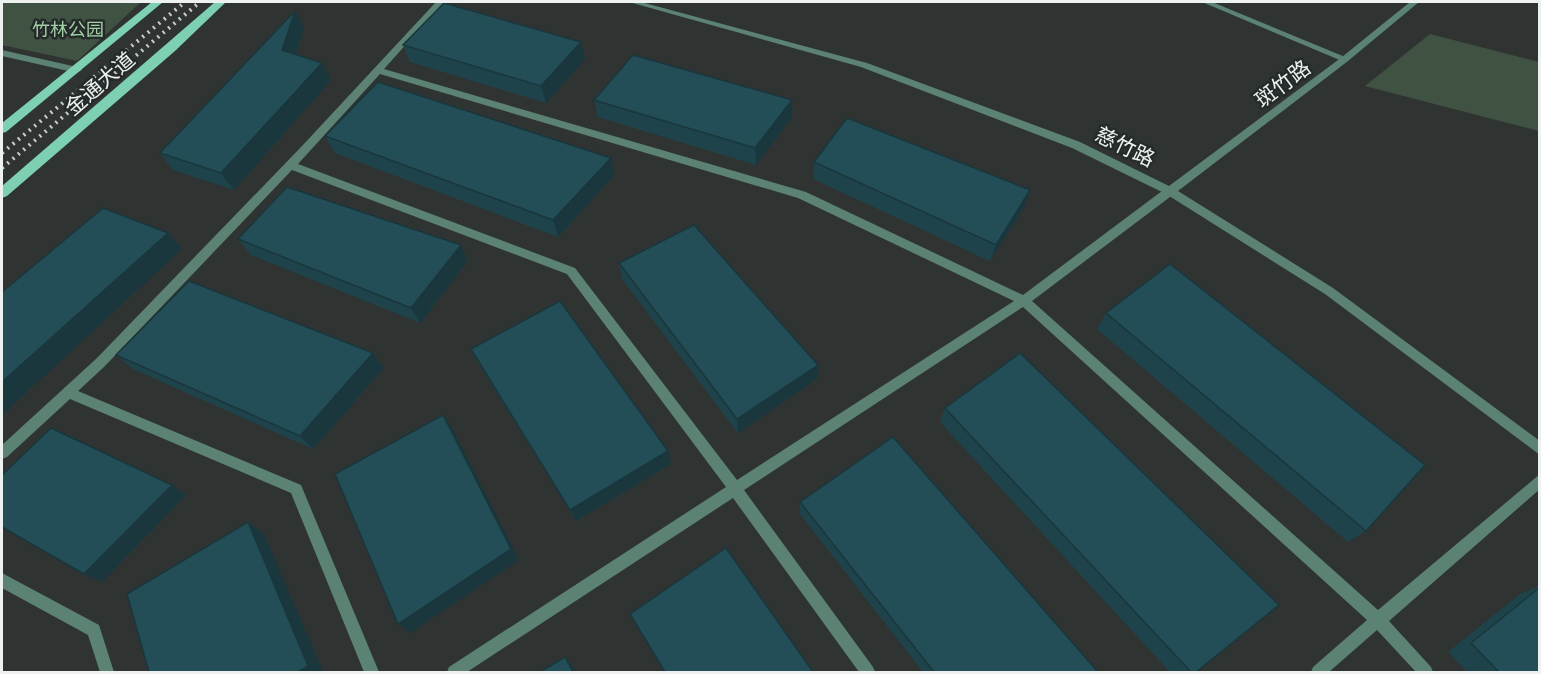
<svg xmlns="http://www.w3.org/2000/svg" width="1541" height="674" viewBox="0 0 1541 674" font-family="Signika,'Noto Sans SC',sans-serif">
  <rect width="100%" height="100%" fill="#2f3433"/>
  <g fill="#405241">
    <polygon points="2,2 141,2 77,61 2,45"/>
    <polygon points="1430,34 1539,62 1539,131 1365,86"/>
  </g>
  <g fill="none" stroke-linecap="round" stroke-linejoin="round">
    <g fill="#5b8273" fill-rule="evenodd">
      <path d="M436 2H444L384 69 806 192 1023 295 1166 188H1174L1175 191 1174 194 1032 301 1378 610 1540 474V489L1389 621 1431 667 1433 672H1416L1377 630 1329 672H1311L1313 667 1367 620 1023 307 744 490 873 667 875 672H859L733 498 467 672H447L449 667 726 487 567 274 292 170 105 366 78 391 301 485 379 672H364L291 493 70 399 7 457 2 459V445L97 358 302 146ZM380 74 798 198 1014 301 737 480 575 268 298 164Z"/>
      <polygon points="1202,2 1212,2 1350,59 1345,62 1342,61"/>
      <polygon points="2,50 77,67 82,70 77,73 2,56"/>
      <polygon points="2,573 99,625 114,672 100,672 88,635 2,588"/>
    </g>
    <polygon fill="#5b8273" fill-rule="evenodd" points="629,2 641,2 867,63 1080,142 1169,186 1342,57 1410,2 1419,2 1348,61 1178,191 1333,288 1540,441 1540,455 1325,294 1166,194 1072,148 861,67"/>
    <g fill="#7ed0b2" fill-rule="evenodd">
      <polygon points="152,2 163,2 6,132 2,133 2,123"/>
      <polygon points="215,2 226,2 175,51 7,196 2,198 2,186"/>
    </g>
    <g stroke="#c8cccb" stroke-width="4" stroke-dasharray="2 5" stroke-linecap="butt">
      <polyline points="2,153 185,2"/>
      <polyline points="2,168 200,2"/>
    </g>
  </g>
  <g fill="#1f434b">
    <polygon points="304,28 296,55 331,80 234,190 173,170 160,153"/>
    <polygon points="581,42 585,59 546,103 410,62 403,45"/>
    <polygon points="594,100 792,100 792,117 756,165 598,117"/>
    <polygon points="325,136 611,158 614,175 558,237 335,153"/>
    <polygon points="814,162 1024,207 990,261 813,179"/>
    <polygon points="238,239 468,261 420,323 251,255"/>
    <polygon points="619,263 818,365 817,379 738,433 622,279"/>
    <polygon points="1106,313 1366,531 1348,542 1097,329"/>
    <polygon points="471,349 668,451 671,464 576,521 479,364"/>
    <polygon points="116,355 384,368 313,449 133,369"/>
    <polygon points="945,408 1196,672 1170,672 940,422"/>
    <polygon points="800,502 1098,672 923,672 800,514"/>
    <polygon points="1539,586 1539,672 1467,672 1448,652 1520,594"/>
    <polygon points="630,614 813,672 664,672"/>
  </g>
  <g fill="#19373d">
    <polygon points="295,11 304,28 292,67 282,50"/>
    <polygon points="581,42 585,59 546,103 541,86"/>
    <polygon points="322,63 331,80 234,190 221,173"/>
    <polygon points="792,100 792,117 756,165 755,148"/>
    <polygon points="611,158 614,175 558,237 553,220"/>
    <polygon points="1030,190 1024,207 990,261 996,245"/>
    <polygon points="168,233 182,249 2,415 2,382"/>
    <polygon points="461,245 468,261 420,323 411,308"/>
    <polygon points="373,353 384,368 313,449 300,436"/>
    <polygon points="818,365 817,379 738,433 737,419"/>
    <polygon points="443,415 452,428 519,560 410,633 398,624"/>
    <polygon points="668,451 671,464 576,521 570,510"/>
    <polygon points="172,485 186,495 102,582 84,574"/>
    <polygon points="248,522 264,534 323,672 298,672"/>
    <polygon points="565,657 570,663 575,672 573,672"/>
  </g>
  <g fill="#244e57" stroke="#19373d" stroke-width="1.5">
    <polygon points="444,3 581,42 541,86 403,45"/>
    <polygon points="295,11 282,50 322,63 221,173 160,153"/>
    <polygon points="633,55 792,100 755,148 594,100"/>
    <polygon points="378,82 611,158 553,220 325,136"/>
    <polygon points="847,118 1030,190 996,245 814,162"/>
    <polygon points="287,187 461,245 411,308 238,239"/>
    <polygon points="103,208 168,233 2,382 2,292"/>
    <polygon points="694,225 818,365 737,419 619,263"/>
    <polygon points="1170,264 1425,465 1366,531 1106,313"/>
    <polygon points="189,281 373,353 300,436 116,355"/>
    <polygon points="560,301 668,451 570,510 471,349"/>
    <polygon points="1020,353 1279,605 1196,672 1191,672 945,408"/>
    <polygon points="443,415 511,549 398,624 335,474"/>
    <polygon points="51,428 172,485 84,574 2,527 2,475"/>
    <polygon points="893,437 1098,672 934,672 800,502"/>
    <polygon points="248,522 308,666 298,672 149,672 127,594"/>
    <polygon points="726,548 813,672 665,672 630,614"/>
    <polygon points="1539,588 1539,672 1499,672 1471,643"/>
    <polygon points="565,657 573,672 540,672"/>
  </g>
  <g text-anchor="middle" stroke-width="5" stroke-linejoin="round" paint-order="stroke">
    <g font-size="18" fill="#a1d0a4" stroke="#252a2a">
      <text x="68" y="36">竹林公园</text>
    </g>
    <g font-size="21" fill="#edf1f0" stroke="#252a2a">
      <text transform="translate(100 84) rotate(-41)" y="7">金通大道</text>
      <text transform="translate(1283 84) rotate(-37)" y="7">斑竹路</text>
      <text transform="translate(1125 147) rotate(26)" y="7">慈竹路</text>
    </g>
  </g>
  <rect width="1541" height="674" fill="none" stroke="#edf1f0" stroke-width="6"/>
</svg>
